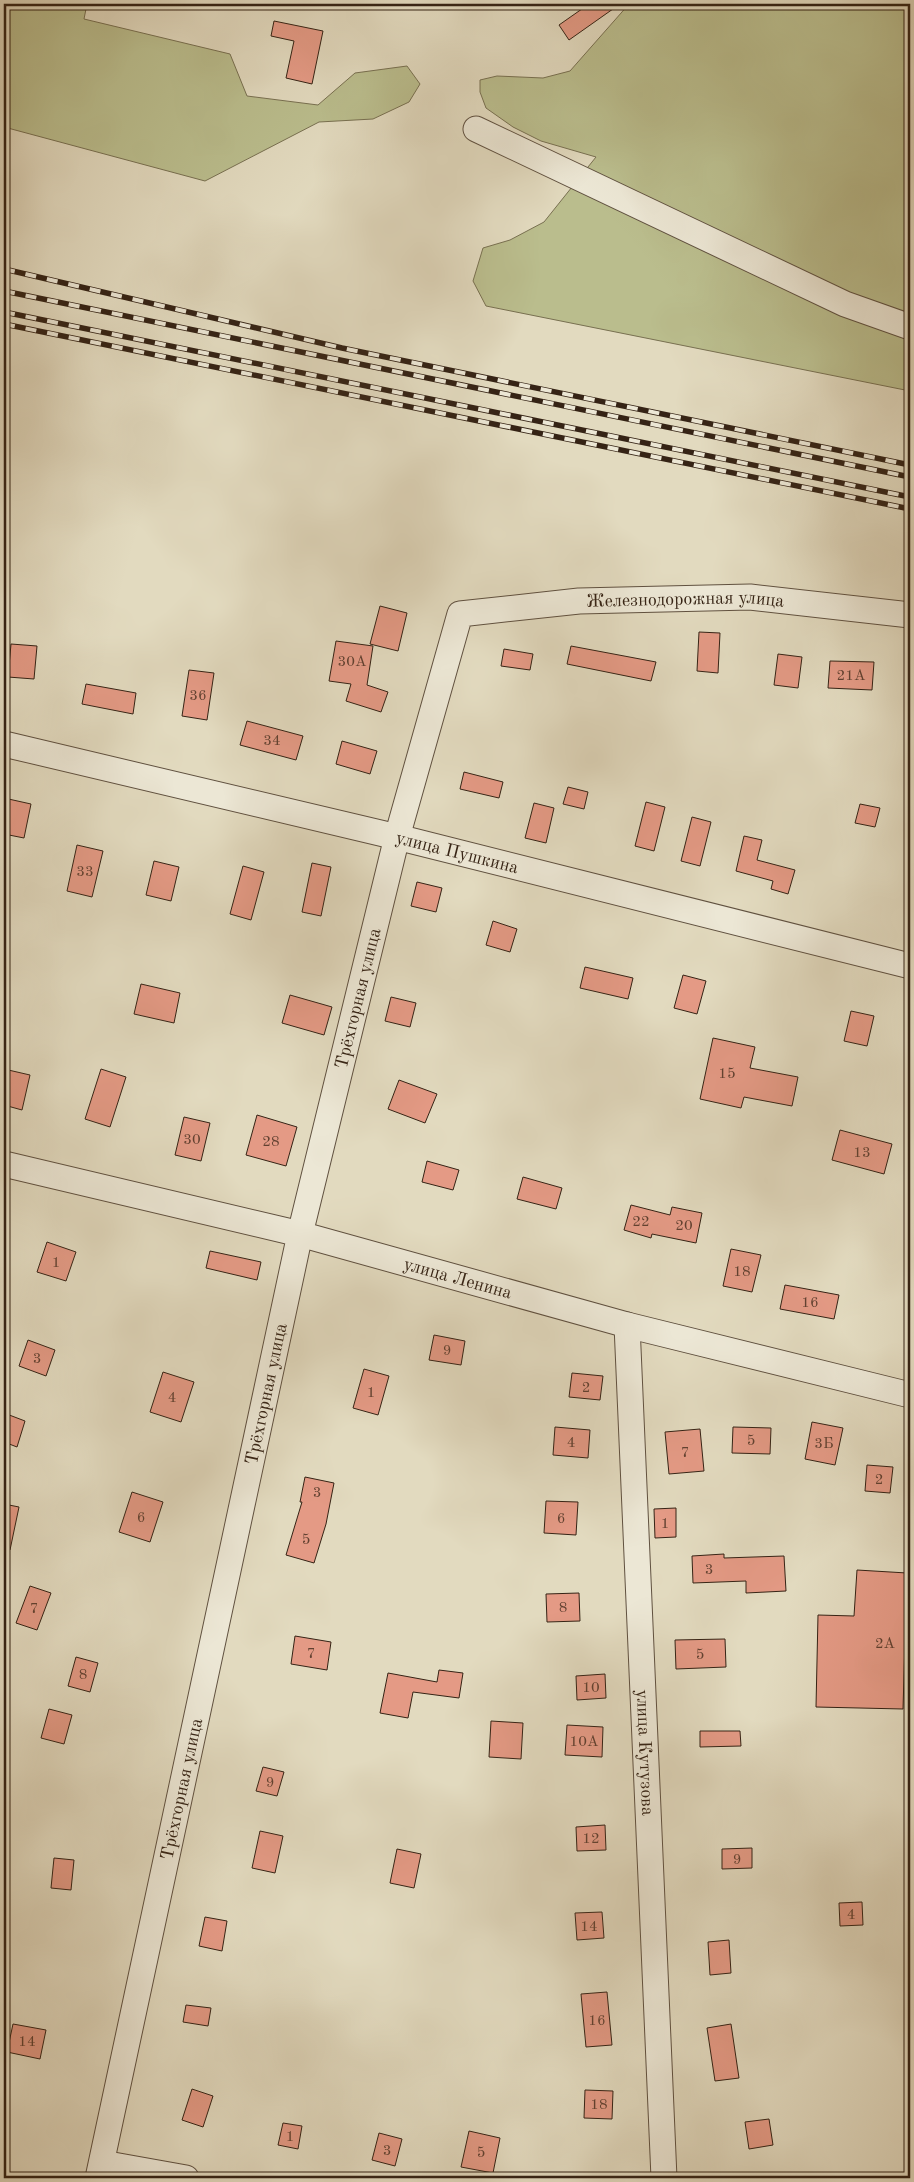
<svg xmlns="http://www.w3.org/2000/svg" width="914" height="2182" viewBox="0 0 914 2182" font-family="'Old Standard TT',serif">
  <rect width="100%" height="100%" fill="#e2dabf"/>
  <filter id="stains"><feTurbulence type="fractalNoise" baseFrequency=".004" numOctaves="4"/><feColorMatrix values="0 0 0 0 .2 0 0 0 0 .09 0 0 0 0 .02 0 0 0 .5 -.17"/></filter>
  <radialGradient id="worn" r=".72"><stop offset=".6" stop-color="#630" stop-opacity="0"/><stop offset="1" stop-color="#630" stop-opacity=".3"/></radialGradient>
  <g fill="#babd8d" stroke="#787051">
    <polygon points="4,4 87,4 84,19 230,54 247,96 318,105 355,73 407,66 420,84 409,102 373,119 319,122 205,181 4,127"/>
    <polygon points="629,4 910,4 910,391 486,306 473,281 483,248 510,240 544,222 596,157 541,141 513,127 486,108 480,92 480,80 497,76 543,78 570,71"/>
  </g>
  <g fill="#e49a85" stroke="#352315">
    <polygon points="589,4 620,4 569,40 559,25"/>
    <polygon points="274,21 323,31 312,84 286,78 294,41 271,36"/>
    <polygon points="380,606 407,613 398,651 370,644"/>
    <polygon points="699,632 720,633 718,673 697,671"/>
    <polygon points="336,641 373,646 367,685 388,692 381,712 346,701 351,684 329,681"/>
    <polygon points="11,644 37,646 34,679 8,677"/>
    <polygon points="571,646 656,662 651,681 567,664"/>
    <polygon points="504,649 533,654 530,670 501,666"/>
    <polygon points="778,654 802,657 798,688 774,685"/>
    <polygon points="830,661 874,662 872,690 828,688"/>
    <polygon points="189,670 214,673 207,720 182,716"/>
    <polygon points="86,684 136,693 133,714 82,704"/>
    <polygon points="247,721 303,736 296,760 240,745"/>
    <polygon points="342,741 377,751 370,774 336,764"/>
    <polygon points="464,772 503,782 499,798 460,789"/>
    <polygon points="568,787 588,792 584,809 563,804"/>
    <polygon points="4,798 31,804 24,838 4,834"/>
    <polygon points="646,802 665,807 654,851 635,846"/>
    <polygon points="534,803 554,808 546,843 525,838"/>
    <polygon points="860,804 880,808 875,827 855,823"/>
    <polygon points="692,817 711,822 700,866 681,861"/>
    <polygon points="744,836 762,840 757,860 795,870 788,894 771,889 773,881 736,871"/>
    <polygon points="77,845 103,851 92,897 67,891"/>
    <polygon points="154,861 179,867 171,901 146,895"/>
    <polygon points="312,863 331,867 321,916 302,912"/>
    <polygon points="243,866 264,872 251,920 230,914"/>
    <polygon points="417,882 442,888 436,912 411,906"/>
    <polygon points="493,921 517,929 510,952 486,945"/>
    <polygon points="585,967 633,978 628,999 580,988"/>
    <polygon points="683,975 706,981 697,1014 674,1008"/>
    <polygon points="141,984 180,993 174,1023 134,1014"/>
    <polygon points="290,995 332,1007 324,1035 282,1023"/>
    <polygon points="391,997 416,1003 410,1027 385,1021"/>
    <polygon points="851,1011 874,1016 867,1046 844,1041"/>
    <polygon points="713,1038 755,1047 750,1068 798,1077 792,1106 744,1097 741,1108 700,1099"/>
    <polygon points="4,1069 30,1075 22,1110 4,1105"/>
    <polygon points="101,1069 126,1077 110,1127 85,1119"/>
    <polygon points="399,1080 437,1094 425,1123 388,1109"/>
    <polygon points="257,1115 297,1127 286,1166 246,1155"/>
    <polygon points="184,1117 210,1123 201,1161 175,1155"/>
    <polygon points="840,1130 892,1144 884,1174 832,1160"/>
    <polygon points="427,1161 459,1170 453,1190 422,1182"/>
    <polygon points="523,1177 562,1188 556,1209 517,1199"/>
    <polygon points="631,1205 670,1215 672,1207 702,1213 696,1243 652,1234 651,1238 624,1230"/>
    <polygon points="47,1242 76,1252 66,1281 37,1272"/>
    <polygon points="731,1249 761,1255 752,1292 723,1286"/>
    <polygon points="210,1251 261,1262 257,1280 206,1268"/>
    <polygon points="785,1285 839,1295 834,1319 780,1309"/>
    <polygon points="434,1335 465,1341 461,1365 429,1360"/>
    <polygon points="28,1340 55,1350 46,1376 19,1366"/>
    <polygon points="364,1369 389,1376 378,1415 353,1408"/>
    <polygon points="163,1372 194,1382 181,1422 150,1412"/>
    <polygon points="572,1373 603,1376 600,1400 569,1397"/>
    <polygon points="4,1413 25,1421 17,1447 4,1442"/>
    <polygon points="812,1422 843,1428 835,1465 805,1459"/>
    <polygon points="555,1427 590,1430 588,1458 553,1455"/>
    <polygon points="733,1427 771,1428 770,1454 732,1453"/>
    <polygon points="700,1429 704,1471 669,1474 665,1432"/>
    <polygon points="867,1465 893,1467 890,1493 865,1491"/>
    <polygon points="305,1477 334,1483 326,1524 314,1563 286,1555 302,1502 300,1502"/>
    <polygon points="132,1492 163,1502 150,1542 119,1532"/>
    <polygon points="546,1501 578,1502 576,1535 544,1533"/>
    <polygon points="4,1504 19,1507 10,1550 4,1549"/>
    <polygon points="676,1508 676,1537 655,1538 654,1509"/>
    <polygon points="724,1554 724,1558 784,1556 786,1591 746,1593 746,1581 693,1583 692,1556"/>
    <polygon points="857,1570 907,1573 903,1709 816,1707 818,1615 854,1616"/>
    <polygon points="30,1586 51,1593 37,1630 16,1623"/>
    <polygon points="579,1593 580,1621 547,1622 546,1594"/>
    <polygon points="295,1636 331,1642 327,1670 291,1664"/>
    <polygon points="725,1639 726,1667 676,1669 675,1640"/>
    <polygon points="76,1657 98,1663 90,1692 68,1686"/>
    <polygon points="439,1670 463,1673 459,1698 413,1692 408,1718 380,1713 388,1673 437,1682"/>
    <polygon points="605,1674 606,1698 577,1700 576,1676"/>
    <polygon points="49,1709 72,1715 64,1744 41,1738"/>
    <polygon points="491,1721 523,1723 521,1759 489,1757"/>
    <polygon points="567,1725 603,1727 602,1757 565,1755"/>
    <polygon points="700,1731 740,1731 741,1746 700,1747"/>
    <polygon points="263,1767 284,1772 277,1796 256,1791"/>
    <polygon points="605,1825 606,1850 577,1851 576,1827"/>
    <polygon points="260,1831 283,1836 275,1873 252,1868"/>
    <polygon points="752,1848 752,1868 722,1869 722,1849"/>
    <polygon points="397,1849 421,1854 414,1888 390,1883"/>
    <polygon points="54,1858 74,1860 71,1890 51,1888"/>
    <polygon points="862,1902 863,1925 840,1926 839,1903"/>
    <polygon points="602,1912 604,1938 577,1940 575,1913"/>
    <polygon points="205,1917 227,1921 222,1951 199,1946"/>
    <polygon points="729,1940 731,1973 710,1975 708,1942"/>
    <polygon points="607,1992 612,2045 586,2047 581,1994"/>
    <polygon points="186,2005 211,2008 208,2026 183,2022"/>
    <polygon points="13,2024 46,2030 40,2059 7,2052"/>
    <polygon points="731,2024 739,2078 715,2081 707,2028"/>
    <polygon points="192,2089 213,2096 203,2127 182,2120"/>
    <polygon points="585,2090 613,2091 612,2119 584,2118"/>
    <polygon points="769,2119 773,2145 749,2149 745,2122"/>
    <polygon points="283,2123 302,2126 298,2149 278,2145"/>
    <polygon points="469,2131 500,2138 493,2173 461,2167"/>
    <polygon points="379,2133 402,2139 395,2166 372,2160"/>
  </g>
  <g fill="none" stroke-linecap="round" stroke-linejoin="round">
    <defs>
      <g id="minor">
        <polyline points="476,129 845,304 910,327"/>
        <path id="s1" d="M4 744 397 837 910 966"/>
        <path id="s2" d="M4 1164 300 1234 627 1325 910 1395"/>
        <path id="s3" d="M627 1325 664 2178"/>
        <polyline points="102,2163 186,2178"/>
        <path id="s4" d="M98 2178 300 1234 397 837 460 614 579 601 750 597 910 615"/>
      </g>
    </defs>
    <use href="#minor" stroke="#605140" stroke-width="27"/>
    <use href="#minor" stroke="#ece7d5" stroke-width="25"/>
    <defs>
      <g id="rail">
        <polyline points="4,269 342,348 910,465"/>
        <polyline points="4,291 910,477"/>
        <polyline points="4,312 910,497"/>
        <polyline points="4,324 910,509"/>
      </g>
    </defs>
    <use href="#rail" stroke="#352315" stroke-width="5.5"/>
    <use href="#rail" stroke="#ece7d5" stroke-width="4" stroke-dasharray="11" stroke-linecap="butt"/>
  </g>
  <g text-anchor="middle" stroke-width="4.5" stroke-linejoin="round" paint-order="stroke">
    <g font-size="15" fill="#614131">
      <text x="352" y="666">30А</text>
      <text x="851" y="680">21А</text>
      <text x="198" y="700">36</text>
      <text x="272" y="745">34</text>
      <text x="85" y="876">33</text>
      <text x="727" y="1078">15</text>
      <text x="192" y="1144">30</text>
      <text x="271" y="1146">28</text>
      <text x="862" y="1157">13</text>
      <text x="641" y="1226">22</text>
      <text x="684" y="1230">20</text>
      <text x="56" y="1267">1</text>
      <text x="742" y="1276">18</text>
      <text x="810" y="1307">16</text>
      <text x="447" y="1355">9</text>
      <text x="37" y="1363">3</text>
      <text x="586" y="1392">2</text>
      <text x="371" y="1397">1</text>
      <text x="172" y="1402">4</text>
      <text x="751" y="1445">5</text>
      <text x="571" y="1447">4</text>
      <text x="824" y="1448">3Б</text>
      <text x="685" y="1457">7</text>
      <text x="879" y="1484">2</text>
      <text x="317" y="1497">3</text>
      <text x="141" y="1522">6</text>
      <text x="561" y="1523">6</text>
      <text x="665" y="1528">1</text>
      <text x="306" y="1544">5</text>
      <text x="709" y="1574">3</text>
      <text x="563" y="1612">8</text>
      <text x="34" y="1613">7</text>
      <text x="885" y="1648">2А</text>
      <text x="311" y="1658">7</text>
      <text x="700" y="1659">5</text>
      <text x="83" y="1679">8</text>
      <text x="591" y="1692">10</text>
      <text x="584" y="1746">10А</text>
      <text x="270" y="1787">9</text>
      <text x="591" y="1843">12</text>
      <text x="737" y="1864">9</text>
      <text x="851" y="1919">4</text>
      <text x="589" y="1931">14</text>
      <text x="597" y="2025">16</text>
      <text x="27" y="2046">14</text>
      <text x="599" y="2109">18</text>
      <text x="290" y="2141">1</text>
      <text x="387" y="2155">3</text>
      <text x="481" y="2157">5</text>
    </g>
    <g font-size="18" fill="#352315" stroke="#ece7d5">
      <text dy="6" stroke="none"><textPath href="#s4" startOffset="1832">Железнодорожная улица</textPath></text>
      <text dy="6" stroke="none"><textPath href="#s1" startOffset="466">улица Пушкина</textPath></text>
      <text dy="6" stroke="none"><textPath href="#s4" startOffset="1208">Трёхгорная улица</textPath></text>
      <text dy="6" stroke="none"><textPath href="#s2" startOffset="468">улица Ленина</textPath></text>
      <text dy="6" stroke="none"><textPath href="#s4" startOffset="802">Трёхгорная улица</textPath></text>
      <text dy="6" stroke="none"><textPath href="#s3" startOffset="428">улица Кутузова</textPath></text>
      <text dy="6" stroke="none"><textPath href="#s4" startOffset="398">Трёхгорная улица</textPath></text>
    </g>
  </g>
  <rect width="914" height="2182" fill="none" stroke="#e2dabf" stroke-width="20"/>
  <rect x="5" y="5" width="904" height="2172" fill="none" stroke="#352315" stroke-width="2.5"/>
  <rect x="10" y="10" width="894" height="2162" fill="none" stroke="#352315"/>
  <rect width="100%" height="100%" filter="url(#stains)"/>
  <rect width="100%" height="100%" fill="url(#worn)"/>
</svg>
